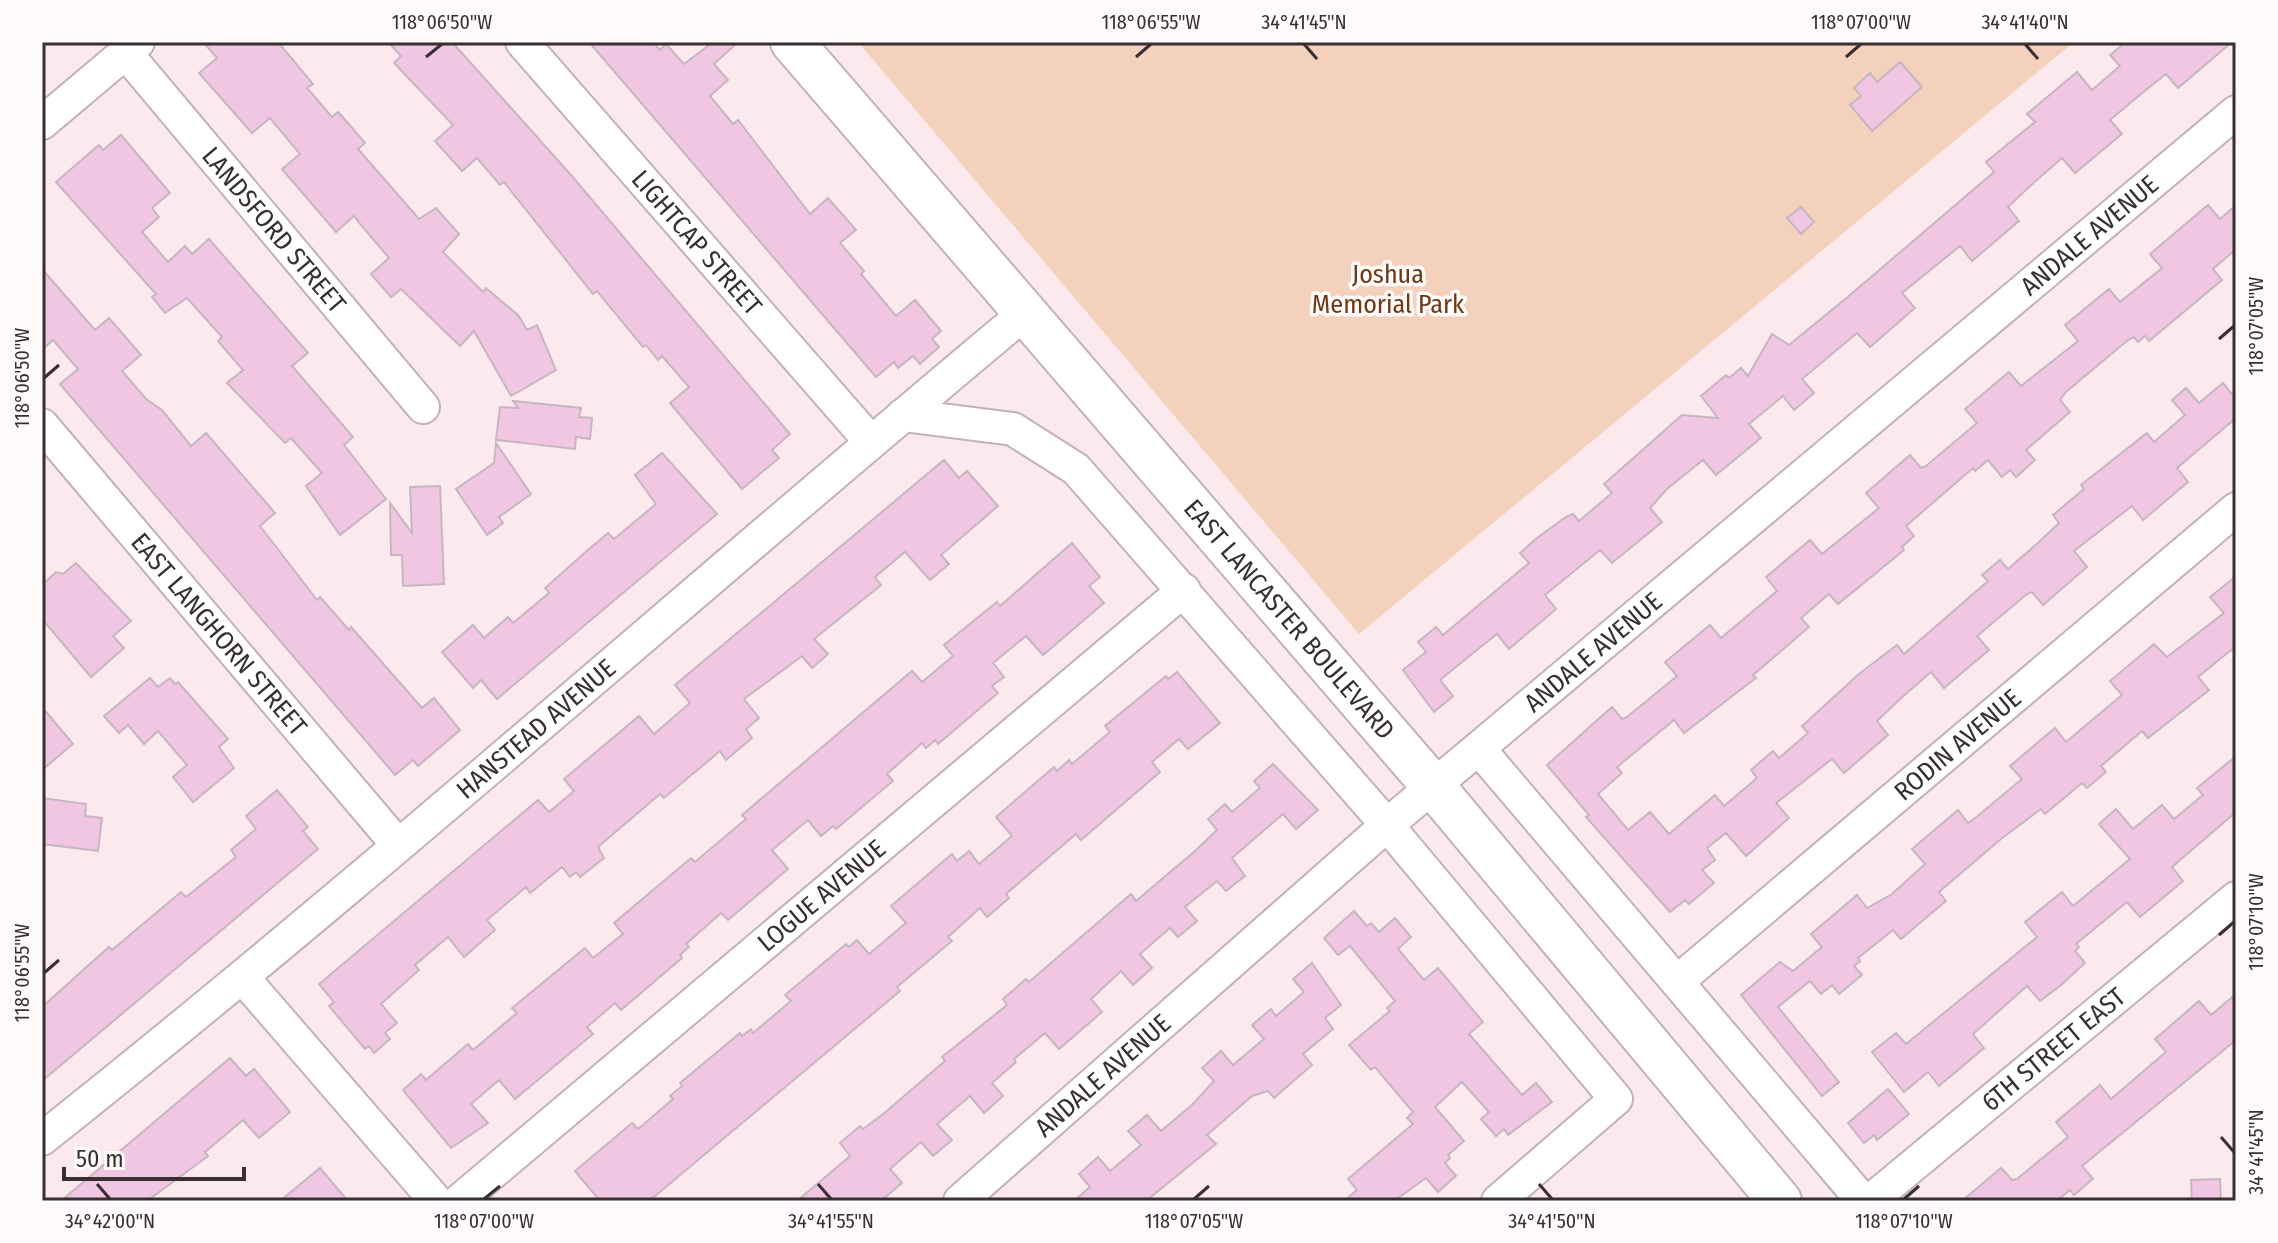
<svg xmlns="http://www.w3.org/2000/svg" width="2278" height="1243" font-family="'Fira Sans Condensed',sans-serif">
<rect width="100%" height="100%" fill="#fce9ed"/>
<!-- green -->
<polygon fill="#f4d1bc" points="858,42 2074,42 1359,634"/>
<!-- building -->
<g fill="#f1c6e3" stroke="#c5b6c0" stroke-width="2">
<polygon points="203,42 278,42 313,84 307,88 332,117 338,112 347,122 365,143 358,149 419,219 436,208 459,234 443,252 483,292 486,288 518,315 527,330 537,325 556,370 511,396 474,331 460,346 401,289 391,297 371,274 389,258 361,225 354,216 336,232 282,169 300,154 270,118 252,133 199,73 217,58"/>
<polygon points="388,42 452,42 571,175 790,434 772,450 779,458 742,489 670,403 689,387 662,356 658,360 646,345 643,347 597,291 593,294 504,182 500,185 477,158 462,171 435,141 453,125 394,63 401,56"/>
<polygon points="589,42 653,42 660,50 666,44 684,64 713,42 738,42 714,64 728,80 710,96 733,124 738,120 810,214 828,198 856,230 840,243 864,271 861,274 896,316 915,300 941,331 932,339 939,347 920,364 913,356 898,368 894,362 876,377"/>
<polygon points="2126,42 2232,42 2178,88 2166,74 2141,94 2110,120 2122,134 2075,173 2062,158 2030,186 2008,207 2019,221 1972,261 1960,246 1902,293 1915,308 1870,347 1857,333 1802,379 1814,393 1794,410 1783,396 1749,424 1761,438 1716,475 1703,460 1668,488 1650,508 1662,522 1612,563 1600,550 1562,581 1545,595 1556,609 1509,649 1497,634 1473,653 1440,680 1453,696 1434,712 1403,670 1426,652 1418,642 1436,627 1443,635 1529,563 1520,553 1537,538 1566,517 1573,514 1579,521 1612,493 1604,484 1682,415 1718,418 1701,396 1726,375 1729,378 1741,368 1748,376 1772,334 1789,345 1850,295 1994,172 1986,162 2035,122 2027,114 2077,72 2092,90 2120,66 2110,55"/>
<polygon points="1900,62 1922,87 1872,131 1850,105 1861,96 1854,88 1870,73 1877,82"/>
<polygon points="121,135 170,193 152,208 159,217 142,232 168,262 185,246 192,254 209,239 308,353 292,366 353,437 344,445 386,499 340,535 306,486 322,473 291,438 285,443 227,383 243,370 218,341 222,337 187,298 165,313 152,297 156,294 56,182 99,145 103,150"/>
<polygon points="2208,205 2220,219 2236,205 2236,249 2213,269 2222,280 2149,341 2145,336 2138,342 2134,337 2128,340 2066,392 2060,400 2070,412 2026,450 2035,460 2016,477 2010,470 2002,477 1988,460 1975,471 1973,468 1906,526 1914,536 1902,547 1904,550 1838,604 1829,594 1801,618 1809,627 1753,675 1756,678 1684,733 1674,720 1617,767 1622,773 1598,794 1628,830 1650,812 1669,834 1715,795 1724,806 1757,778 1751,770 1773,751 1779,758 1808,733 1802,726 1859,674 1897,645 1904,654 1988,581 1982,575 2000,560 2008,569 2039,542 2059,523 2053,515 2084,489 2081,485 2147,433 2154,442 2185,415 2172,400 2186,388 2199,403 2223,383 2236,399 2236,418 2177,468 2188,482 2143,520 2132,506 2074,551 2087,567 2043,605 2032,592 2027,594 1977,636 1989,650 1944,688 1931,672 1900,699 1877,721 1888,735 1844,773 1832,759 1776,803 1789,818 1746,856 1726,833 1707,848 1715,860 1702,870 1714,883 1689,904 1685,900 1670,912 1586,817 1589,815 1547,765 1612,707 1622,719 1627,717 1677,676 1665,662 1710,625 1721,638 1777,591 1766,577 1810,540 1822,554 1879,508 1866,493 1910,455 1921,468 1926,466 1977,423 1965,409 2009,372 2021,386 2078,341 2065,325 2109,289 2120,302 2162,268 2150,254"/>
<polygon points="1801,207 1814,222 1801,234 1787,218"/>
<polygon points="42,269 95,330 109,318 141,355 122,371 146,399 162,410 191,446 206,433 275,513 260,526 317,600 320,597 349,630 351,627 422,708 434,698 460,730 418,766 413,760 395,775 60,384 78,369 53,340 42,350"/>
<polygon points="513,401 581,408 579,417 592,418 590,439 576,437 575,449 496,440 500,407 518,408"/>
<polygon points="496,443 531,494 499,517 503,523 487,535 456,489 494,463"/>
<polygon points="662,453 717,514 497,699 481,680 473,688 442,652 473,625 484,638 508,617 513,623 549,593 545,588 589,549 608,533 614,539 656,504 635,475"/>
<polygon points="944,460 959,478 967,471 998,506 941,555 949,564 930,580 905,552 875,577 881,585 814,639 828,654 812,668 802,656 744,699 759,718 746,729 752,738 726,760 720,751 664,798 660,794 598,847 604,858 580,877 576,872 570,877 562,867 530,893 526,887 487,920 495,930 464,957 448,937 415,965 419,970 381,1004 397,1023 385,1033 390,1039 374,1053 369,1046 365,1049 329,1006 334,1002 319,984 538,800 549,812 574,791 564,779 639,716 654,734 690,703 675,685"/>
<polygon points="440,486 444,584 403,586 402,555 391,555 390,503 412,533 410,487"/>
<polygon points="1072,543 1100,577 1089,586 1104,603 1043,655 1026,636 993,663 1004,677 992,686 998,693 938,744 935,740 926,748 922,743 887,774 893,781 836,829 833,826 821,836 808,820 772,850 788,869 728,920 721,913 686,944 689,947 680,955 682,958 621,1010 615,1003 587,1027 593,1034 515,1099 499,1080 471,1104 488,1123 451,1148 403,1090 421,1074 426,1080 468,1044 473,1050 517,1013 512,1008 585,948 593,958 623,934 614,923 691,858 695,862 746,819 742,815 912,671 922,682 953,656 944,645 997,602 1000,606"/>
<polygon points="76,563 131,621 113,636 124,648 91,677 42,619 42,585 56,572 63,574"/>
<polygon points="2236,576 2236,646 2198,677 2209,690 2148,738 2142,731 2101,766 2106,772 2087,788 2082,783 2045,814 2041,809 2001,839 1939,892 1946,901 1928,916 1901,939 1893,930 1858,958 1860,961 1854,966 1862,975 1839,994 1832,985 1821,994 1810,981 1778,1007 1839,1082 1822,1096 1741,995 1780,962 1793,971 1822,947 1811,934 1857,895 1867,908 1892,894 1925,864 1912,849 1958,810 1968,823 1974,819 2022,779 2010,766 2055,728 2066,742 2122,695 2110,681 2154,644 2167,657 2224,613 2210,597"/>
<polygon points="1177,672 1220,723 1188,749 1179,739 1152,762 1160,772 1081,840 1076,834 1006,894 1009,898 987,917 980,908 948,937 952,941 897,987 900,991 649,1201 600,1201 575,1171 632,1123 638,1129 673,1099 670,1096 682,1086 680,1083 740,1033 742,1036 751,1029 753,1033 791,1001 785,995 846,944 849,947 857,940 869,954 906,923 891,906 952,854 957,861 969,851 979,864 1012,836 996,817 1054,767 1057,771 1069,760 1072,764 1110,732 1105,726 1166,676 1168,679"/>
<polygon points="150,678 158,687 170,678 175,684 178,682 228,739 219,747 234,768 193,802 173,777 187,765 158,731 144,744 128,725 119,733 104,716"/>
<polygon points="42,707 73,744 42,770"/>
<polygon points="2236,756 2236,812 2172,867 2183,881 2140,917 2127,902 2076,944 2079,947 2075,951 2085,963 2060,986 2040,1001 2027,986 1973,1034 1984,1048 1939,1086 1928,1072 1904,1092 1872,1052 1896,1033 1906,1044 2037,937 2025,922 2062,892 2073,906 2130,859 2099,824 2116,809 2133,829 2162,805 2174,819 2203,795 2197,788"/>
<polygon points="1273,764 1318,810 1296,829 1283,814 1232,858 1245,876 1226,891 1217,881 1185,907 1197,921 1178,937 1170,928 1140,954 1152,968 1133,985 1121,971 1091,999 1102,1012 1059,1049 1045,1033 1014,1059 1016,1062 992,1083 1003,1096 984,1113 970,1096 937,1124 952,1140 933,1156 921,1142 890,1169 902,1183 881,1201 797,1201 850,1156 840,1143 860,1126 863,1129 882,1115 945,1061 942,1057 1007,1005 1003,999 1026,979 1029,982 1131,894 1136,901 1195,851 1217,830 1208,819 1225,804 1232,812 1260,788 1254,781"/>
<polygon points="277,790 308,827 303,831 318,849 42,1081 42,1007 109,947 112,950 181,892 186,897 236,857 231,850 256,829 246,816"/>
<polygon points="42,798 86,804 85,816 102,818 98,851 42,844"/>
<polygon points="1354,911 1367,926 1371,923 1379,932 1395,918 1411,937 1398,949 1424,980 1438,968 1483,1022 1469,1034 1522,1095 1536,1083 1552,1102 1508,1135 1504,1129 1496,1136 1481,1119 1489,1112 1462,1082 1435,1107 1464,1141 1448,1155 1450,1158 1445,1163 1456,1176 1438,1192 1426,1178 1394,1201 1344,1201 1357,1190 1348,1179 1413,1124 1407,1118 1413,1112 1375,1067 1371,1070 1349,1045 1390,1011 1387,1008 1395,1001 1350,946 1338,955 1324,938"/>
<polygon points="1312,963 1341,1005 1325,1018 1333,1029 1303,1054 1312,1065 1274,1098 1268,1091 1252,1096 1207,1135 1216,1144 1146,1201 1074,1201 1090,1187 1079,1174 1098,1157 1110,1171 1141,1145 1128,1131 1147,1115 1161,1131 1192,1105 1214,1081 1202,1068 1221,1051 1233,1065 1264,1039 1252,1025 1271,1009 1276,1016 1304,992 1293,979"/>
<polygon points="2236,994 2236,1040 2082,1166 2093,1179 2074,1195 2070,1190 2057,1201 1962,1201 2001,1168 2012,1180 2017,1179 2068,1137 2056,1122 2100,1085 2111,1099 2166,1052 2155,1039 2199,1001 2211,1015"/>
<polygon points="230,1058 246,1076 254,1069 290,1112 259,1138 243,1120 205,1152 208,1156 147,1201 61,1201"/>
<polygon points="1888,1089 1909,1114 1877,1140 1874,1135 1864,1143 1848,1123"/>
<polygon points="320,1168 348,1201 280,1201"/>
<polygon points="2220,1179 2221,1201 2192,1201 2191,1180"/>
</g>
<g fill="none" stroke-linecap="round" stroke-linejoin="round">
<defs>
<g id="minor">
<path id="s1" d="M522 42 871 442"/>
<path id="s2" d="M125 52 423 407"/>
<polyline points="42,123 138,42"/>
<polyline points="903,415 1013,429 1076,469 1387,825 1616,1099 1498,1201"/>
<path id="s3" d="M42 425 397 844"/>
<polyline points="1479,749 1863,1201"/>
<polyline points="244,979 436,1201"/>
<path id="s4" d="M1678 981 2236 509"/>
<path id="s5" d="M42 1139C377 873 696 587 1025 313"/>
<path id="s6" d="M459 1201 1184 590"/>
<path id="s7" d="M960 1201 1387 825 2236 112"/>
<path id="s8" d="M1870 1201 2236 898"/>
</g>
<g id="major">
<path id="s9" d="M792 42 1433 786 1780 1201"/>
</g>
</defs>
<!-- minor casing -->
<use href="#minor" stroke="#c3b1b5" stroke-width="36"/>
<!-- major casing -->
<use href="#major" stroke="#c3b1b5" stroke-width="46"/>
<!-- minor -->
<use href="#minor" stroke="#fff" stroke-width="32"/>
<!-- major -->
<use href="#major" stroke="#fff" stroke-width="42"/>
</g>
<!-- ticks -->
<path fill="none" stroke="#372f31" stroke-width="3" d="M1304 44 1317 59M2025 44 2038 59M426 57 442 44M1136 57 1151 44M1846 57 1861 44M2219 339 2234 326M44 378 59 365M2219 935 2234 922M44 973 59 960M2221 1137 2234 1152M97 1184 110 1199M818 1184 831 1199M1539 1184 1552 1199M484 1199 500 1186M1194 1199 1209 1186M1904 1199 1919 1186"/>
<g text-anchor="middle" stroke-width="7" stroke-linejoin="round" paint-order="stroke">
<!-- street labels -->
<g font-size="26" fill="#372f31" stroke="#fffbfb">
<text dy="9" stroke="none"><textPath href="#s2" startOffset="232">LANDSFORD STREET</textPath></text>
<text dy="9" stroke="none"><textPath href="#s7" startOffset="1486">ANDALE AVENUE</textPath></text>
<text dy="9" stroke="none"><textPath href="#s1" startOffset="266">LIGHTCAP STREET</textPath></text>
<text dy="9" stroke="none"><textPath href="#s9" startOffset="762">EAST LANCASTER BOULEVARD</textPath></text>
<text dy="9" stroke="none"><textPath href="#s3" startOffset="274">EAST LANGHORN STREET</textPath></text>
<text dy="9" stroke="none"><textPath href="#s7" startOffset="838">ANDALE AVENUE</textPath></text>
<text dy="9" stroke="none"><textPath href="#s5" startOffset="642">HANSTEAD AVENUE</textPath></text>
<text dy="9" stroke="none"><textPath href="#s4" startOffset="366">RODIN AVENUE</textPath></text>
<text dy="9" stroke="none"><textPath href="#s6" startOffset="474">LOGUE AVENUE</textPath></text>
<text dy="9" stroke="none"><textPath href="#s8" startOffset="238">6TH STREET EAST</textPath></text>
<text dy="9" stroke="none"><textPath href="#s7" startOffset="190">ANDALE AVENUE</textPath></text>
</g>
<!-- park labels -->
<g font-size="26" fill="#6e3813" stroke="#fffbfb">
<text x="1388" y="283">Joshua<tspan x="1388" dy="30">Memorial Park</tspan></text>
</g>
</g>
<!-- border -->
<rect width="2278" height="1243" fill="none" stroke="#fffbfb" stroke-width="88"/>
<!-- scale -->
<path d="M64 1167v12h180v-12" fill="none" stroke="#372f31" stroke-width="4"/>
<text x="76" y="1167" font-size="24" fill="#372f31" stroke="#fffbfb" stroke-width="6" paint-order="stroke">50 m</text>
<rect x="44" y="44" width="2190" height="1155" fill="none" stroke="#372f31" stroke-width="3"/>
<g font-size="20" text-anchor="middle" fill="#372f31">
<text x="442" y="29">118°06'50"W</text>
<text x="1151" y="29">118°06'55"W</text>
<text x="1304" y="29">34°41'45"N</text>
<text x="1861" y="29">118°07'00"W</text>
<text x="2025" y="29">34°41'40"N</text>
<text transform="translate(2256 326) rotate(-90)" y="7">118°07'05"W</text>
<text transform="translate(22 378) rotate(-90)" y="7">118°06'50"W</text>
<text transform="translate(2256 922) rotate(-90)" y="7">118°07'10"W</text>
<text transform="translate(22 973) rotate(-90)" y="7">118°06'55"W</text>
<text transform="translate(2256 1152) rotate(-90)" y="7">34°41'45"N</text>
<text x="110" y="1228">34°42'00"N</text>
<text x="484" y="1228">118°07'00"W</text>
<text x="831" y="1228">34°41'55"N</text>
<text x="1194" y="1228">118°07'05"W</text>
<text x="1552" y="1228">34°41'50"N</text>
<text x="1904" y="1228">118°07'10"W</text>
</g>
</svg>
